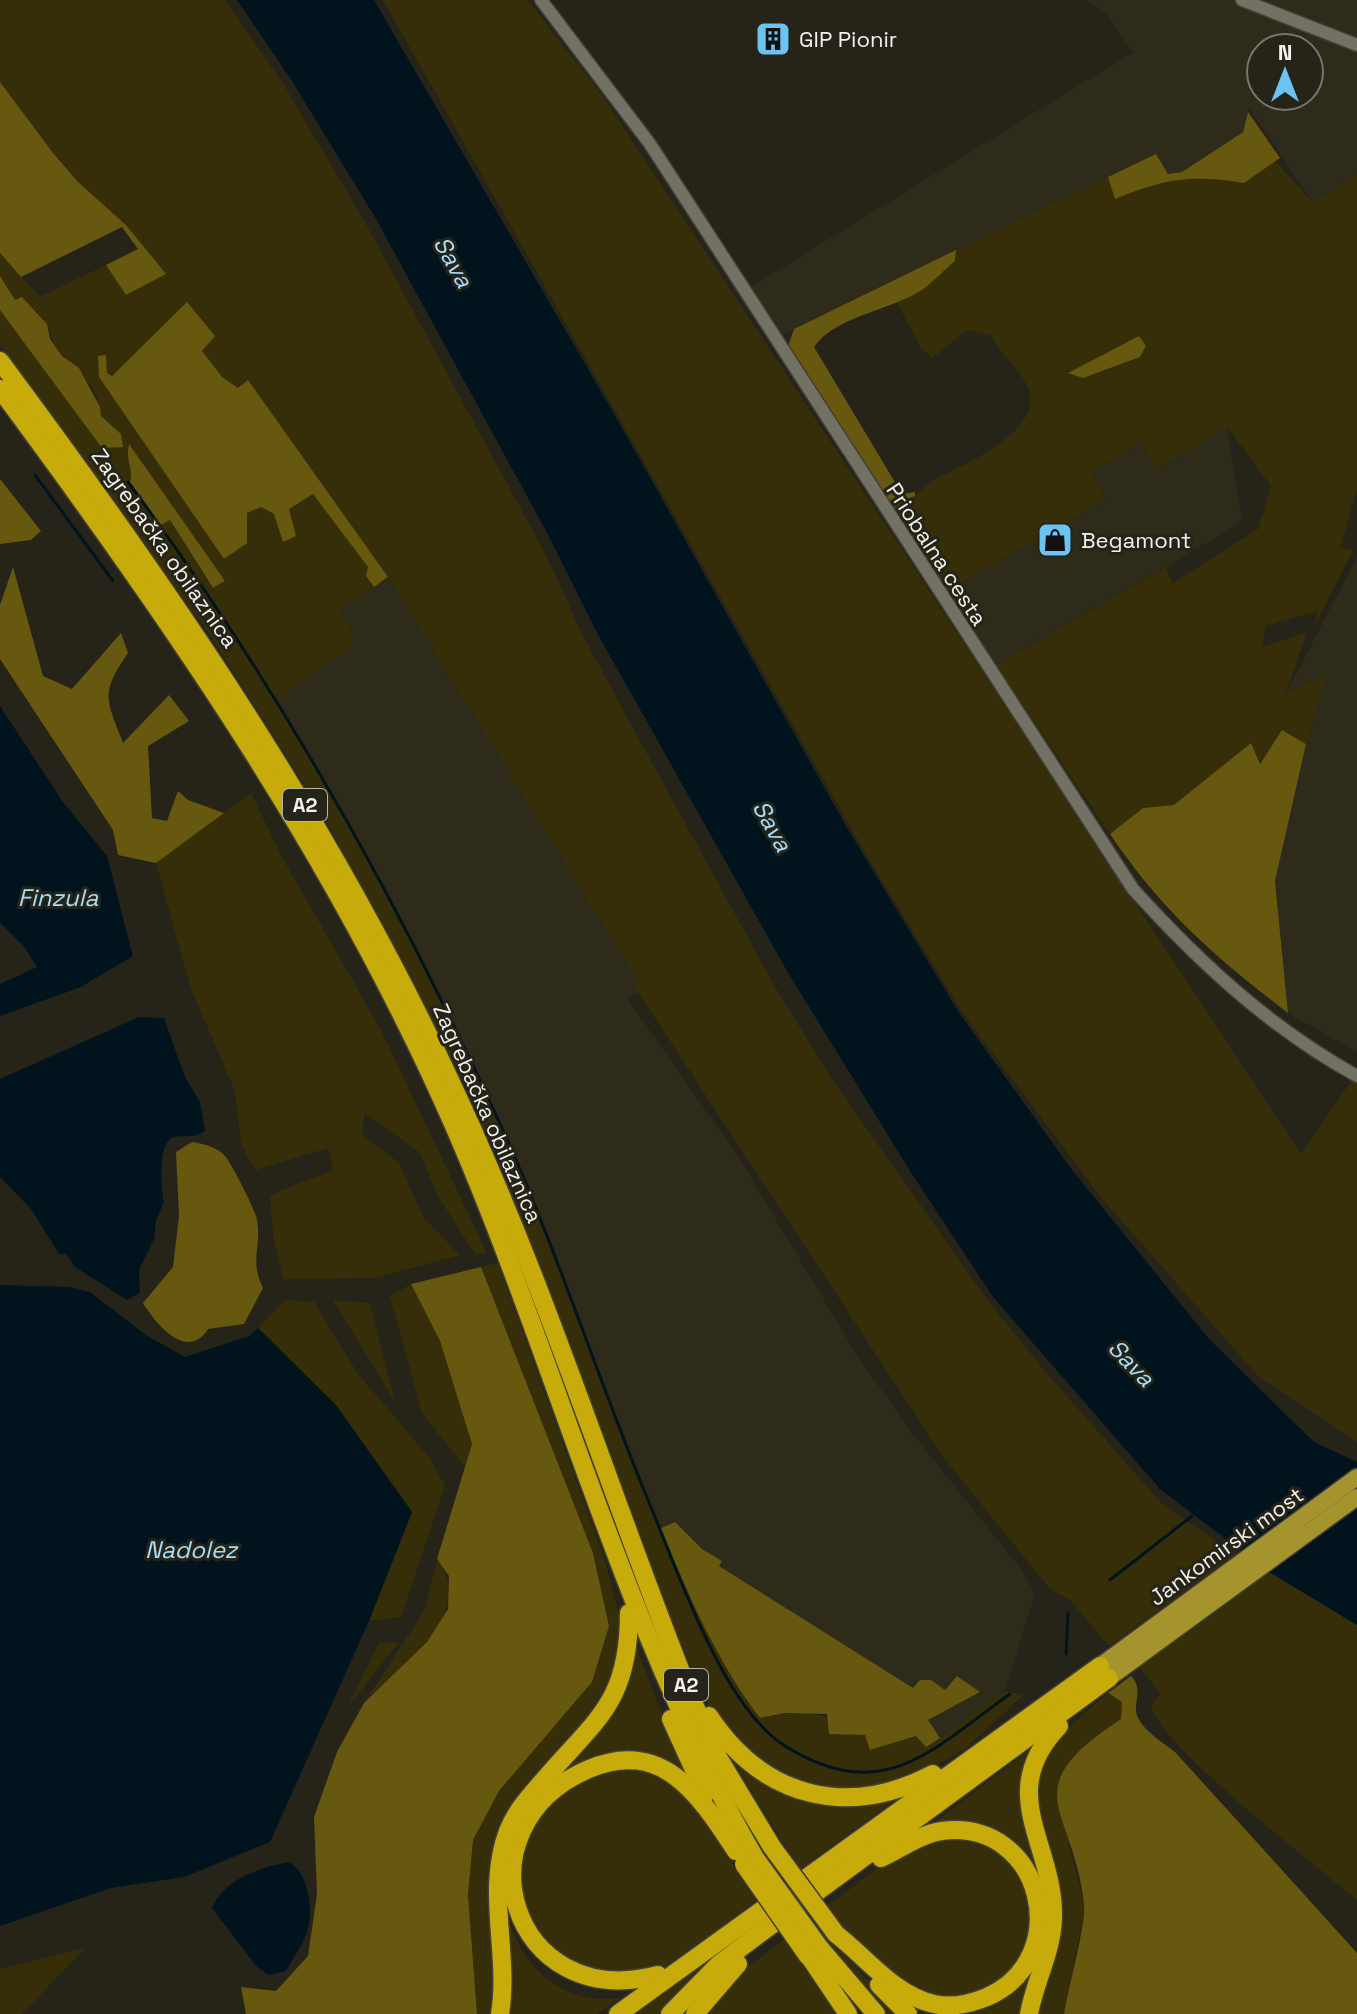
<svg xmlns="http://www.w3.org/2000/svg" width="1357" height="2014" font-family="'Space Grotesk',sans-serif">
<rect width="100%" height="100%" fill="#262419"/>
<!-- built -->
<g fill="#2f2b1a" fill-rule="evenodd">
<path d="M1086 0H1357V175L1313 202 1249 108 1243 131 1182 172 1168 174 1156 154 783 334 751 287 1133 52 1106 13ZM1261 48H1309V96H1261Z"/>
<polygon points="1227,426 1242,522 996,665 947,591 1106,499 1091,472 1142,441 1158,469"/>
<polygon points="1357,557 1357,1052 1288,1013 1275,881 1293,793 1325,676 1286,694"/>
<polygon points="388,577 640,982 634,986 638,992 627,998 739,1158 857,1355 911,1432 1017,1564 1035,1593 1005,1691 940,1738 928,1720 979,1693 913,1688 718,1565 722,1561 702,1549 675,1522 661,1528 515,1159 396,909 276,699 357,641 339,610"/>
</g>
<!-- green -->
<g fill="#362e08" fill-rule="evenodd">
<path d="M0 0H225L284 85 367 226 548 559 582 634 640 741 774 985 829 1075 988 1301 1049 1376 1163 1505 1236 1554 1109 1646 1071 1601 1050 1589 944 1458 634 986 639 982 388 577 248 381 238 388 222 377 202 351 99 377 247 513 261 507 274 514 314 494 368 567 366 576 374 587 339 610 357 641 277 700 396 909 515 1159 679 1574 718 1655 760 1718C807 1709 823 1712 865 1735L870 1750 916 1736 926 1747 1005 1691 1024 1695 965 1749 912 1779 837 1793 766 1770 713 1715 671 1622 616 1468 499 1165 400 956 319 808 211 636 0 345V310L102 447 121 434 101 416C100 385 77 373 61 354 53 345 52 336 47 326 43 316 30 306 22 297L15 300 0 276V253L40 297 106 265 126 295 165 274 126 225 78 182 37 134 0 82ZM132 474 225 581 212 588 170 520 161 524 131 482Z"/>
<polygon points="383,0 528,0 604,98 1301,1154 1354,1077 1357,1079 1357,1442 1259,1377 1099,1195 962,1012 867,856"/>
<path d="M1149 157 1166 181 1254 176 1275 161 1313 202 1357 175V490L1340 548 1354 549 1314 627 1317 611 1266 626 1262 647 1307 632 1286 693 1326 675 1306 744 1282 730 1259 764 1250 744 1174 806 1143 808 1110 834 996 665 1188 554 1166 569 1173 583 1258 529 1271 486 1227 427 1157 469 1142 441 1091 472 1106 499 947 591 892 508C899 503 909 501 914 496 921 491 928 483 938 478 965 464 1042 431 1029 391 1021 367 1001 357 991 335L967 330 932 358 921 348 896 301 921 290 955 261 956 250Z"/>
<polygon points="251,793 283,859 380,1028 487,1253 476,1255 439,1198 419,1152 365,1113 362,1134 399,1163 423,1217 460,1255 375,1278 283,1279 273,1234 270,1195 333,1170 328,1148 255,1170 241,1144 235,1091 191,989 156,863"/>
<polygon points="498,1263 606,1564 619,1616 620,1641 608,1691 592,1717 517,1801 493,2014 477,2014 468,1895 473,1840 499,1791 592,1682 609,1626 593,1553 481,1267"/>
<polygon points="411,1284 440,1341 472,1444 465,1467 422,1413 390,1296"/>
<polygon points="285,1300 314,1302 358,1374 428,1456 445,1485 401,1617 369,1621 412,1512 336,1405 258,1328"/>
<polygon points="333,1300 370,1303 395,1402"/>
<path d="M437 1559C478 1616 401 1665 364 1703L425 1610Z"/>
<path d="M1269 1572 1357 1625V1900C1317 1866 1162 1748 1151 1706L1160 1693 1139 1667Z"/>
<polygon points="633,1638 668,1730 695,1787 677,1771 580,1766 528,1809 597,1734"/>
<polygon points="379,1643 398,1643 347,1708"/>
<polygon points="1108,1693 1122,1702 1121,1719 1094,1737 1059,1807 1085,1906 1064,2014 1037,2014 1048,1977 1036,1778 1056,1739"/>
<path d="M1028 1751C1006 1817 1046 1852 1047 1913 1048 1948 1028 1980 1023 2014H925L914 2004C1061 2014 1092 1827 957 1824 945 1824 932 1829 922 1832Z"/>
<path d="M728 1754C789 1812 825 1809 903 1794L800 1869Z"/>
<path d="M629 1769C695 1778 723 1851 756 1901 722 1925 685 1960 646 1975 490 2014 472 1777 629 1769Z"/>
<polygon points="932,1838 981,1839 1018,1866 1034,1921 1022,1961 989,1992 948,1999 909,1989 862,1948 827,1906 894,1856"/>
<path d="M507 1910C518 1966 562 2006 621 1998L597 2014H506Z"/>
<polygon points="767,1917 700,1972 659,2014 631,2014"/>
<polygon points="810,1918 899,2014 883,2014 807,1920"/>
<polygon points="785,1939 840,2014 701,2014 737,1975"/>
<polygon points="86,1947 22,2014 0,2014 0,1969"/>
</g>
<!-- forest -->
<g fill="#66580f">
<polygon points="0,82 53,153 78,182 126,225 166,274 126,295 106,265 138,249 122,227 21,277 0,253"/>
<path d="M1248 112 1280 158 1244 183C1193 174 1162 179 1115 199L1108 177 1156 154 1168 174 1182 172 1243 132Z"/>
<path d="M956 250 955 261C944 270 933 282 922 290 891 310 834 317 814 347L902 494 915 492V496L900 502 904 508 900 512 892 508 788 346 794 329Z"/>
<polygon points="0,276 15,300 22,297 47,324 50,339 62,356 79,368 100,407 101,416 121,434 123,447 102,448 0,310"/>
<polygon points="187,302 215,336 202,351 222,377 238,388 248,380 388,577 374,587 366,576 368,567 313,494 289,509 296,536 283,542 274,514 261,507 247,513 247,543 224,559 99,377 98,356 106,355 107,373 112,376"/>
<polygon points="1139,336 1146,346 1140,357 1083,378 1068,373"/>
<path d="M129 444 225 581 213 588 170 520 161 525 130 482C134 471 125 460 129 444Z"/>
<polygon points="0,479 41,531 31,540 0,544"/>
<path d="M13 567 43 676 72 689 121 633 128 653C100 693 106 699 123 743L169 695 189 721 148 746 152 818 167 821 178 791 188 800 224 813 156 863 118 855 113 830 0 659V605Z"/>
<path d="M1282 730 1306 744 1275 881 1288 1013C1216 958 1161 910 1110 834L1143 808 1174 805 1251 743 1260 764Z"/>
<path d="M192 1142C204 1144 218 1147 226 1157 232 1165 256 1211 257 1220 262 1248 249 1259 263 1288L244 1324 208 1329C187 1362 156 1324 143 1303L173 1267 179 1216 176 1152Z"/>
<polygon points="481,1267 593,1553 609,1626 592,1682 499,1791 473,1840 468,1895 477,2014 246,2014 241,1987 276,1991 308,1956 317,1894 314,1817 337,1752 364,1703 427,1642 448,1609 449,1576 437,1559 472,1444 440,1341 411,1284"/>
<path d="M675 1522 702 1549 722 1561 719 1566 913 1688 920 1680H931L945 1690 957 1676 980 1692 928 1720 940 1738 926 1747 916 1736 870 1750 865 1735 829 1734 827 1714 785 1713 760 1718C716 1660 688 1595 661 1528Z"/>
<path d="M1131 1676C1145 1690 1131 1703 1138 1718 1146 1733 1164 1743 1176 1753L1357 1953V2014H1064C1068 1988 1086 1925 1084 1904 1073 1805 1012 1791 1121 1719L1122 1702 1108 1693Z"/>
</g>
<!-- water -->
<g fill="#01141e">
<polygon points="237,0 374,0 621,426 846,826 958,1011 1069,1166 1209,1339 1314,1442 1357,1462 1357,1625 1269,1572 1160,1489 993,1297 910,1171 787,971 596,631 546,531 376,219 292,81"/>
<polygon points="0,706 63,802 107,856 133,956 81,987 0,1016 0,984 37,967 23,945 0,923"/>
<path d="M139 1017 164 1018 185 1077 200 1102 205 1131C192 1139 188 1135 175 1137 157 1139 161 1190 164 1202L156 1221 154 1239 139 1270 140 1293 127 1300 75 1267 66 1254H59L31 1209 0 1177V1079Z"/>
<polygon points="0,1285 69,1287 90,1292 146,1335 185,1357 249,1336 258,1328 336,1405 412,1512 369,1621 270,1842 184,1877 111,1888 0,1926"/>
<path d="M289 1862C310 1873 315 1916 305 1937 300 1949 292 1960 286 1971L269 1975 257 1967 212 1908C223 1880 260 1867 289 1862Z"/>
</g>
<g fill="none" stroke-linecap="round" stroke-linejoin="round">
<!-- stream -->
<g stroke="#01141e" stroke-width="3">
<polyline points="35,475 113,581"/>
<path d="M128 482C277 683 398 899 501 1126 557 1249 598 1380 650 1505 678 1572 723 1707 785 1746 884 1807 931 1750 1010 1694"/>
<polyline points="1110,1580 1192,1516"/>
<polyline points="1066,1654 1068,1613"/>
</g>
<defs>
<g id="minor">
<path d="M541 0 650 144 1133 889C1199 962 1270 1028 1357 1076"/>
<polyline points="1242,0 1357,45"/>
</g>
<g id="major">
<polyline points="1100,1666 1357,1477"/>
<polyline points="1109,1678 1357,1497"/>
</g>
<g id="highway">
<path d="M0 361C169 588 328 819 448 1076 544 1278 609 1492 692 1700L719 1759 772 1847"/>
<path d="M0 389C173 622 337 859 454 1126 559 1367 623 1629 755 1858"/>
<path d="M709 1716C763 1798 847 1819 933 1774"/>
<polyline points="671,1719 705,1794"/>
<path d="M836 1934C867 1958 894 1995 934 2004 952 2008 970 2004 987 1997 1076 1958 1043 1818 942 1831 920 1834 901 1849 881 1858"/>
<polyline points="819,1947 876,2014"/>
<polyline points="811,1959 848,2014"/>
<path d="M658 1975C510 2014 454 1826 589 1769 664 1737 701 1798 736 1851"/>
<polyline points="879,1985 908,2014"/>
<path d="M500 2014C510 1953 485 1892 508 1831 516 1811 529 1797 543 1781 596 1719 629 1703 629 1613"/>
<polyline points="618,2014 1100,1666"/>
<polyline points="670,2014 718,1965 751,1940 1109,1678"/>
<polyline points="695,2014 738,1964"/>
<path d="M1029 2014C1035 1981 1052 1952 1053 1918 1055 1844 994 1794 1059 1726"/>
</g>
</defs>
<!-- minor casing -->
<use href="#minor" stroke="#413f37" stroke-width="15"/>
<!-- major casing -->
<use href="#major" stroke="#413f37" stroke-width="19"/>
<!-- highway casing -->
<use href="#highway" stroke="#413f37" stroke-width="21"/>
<!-- minor -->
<use href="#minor" stroke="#737164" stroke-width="12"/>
<!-- major -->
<use href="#major" stroke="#a5942e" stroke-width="16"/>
<!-- highway -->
<use href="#highway" stroke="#c6ab0a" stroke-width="18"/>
<defs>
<g id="highway-bridge">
<polyline points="772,1847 836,1934"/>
<polyline points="755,1858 819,1947"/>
<polyline points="744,1864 808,1956"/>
</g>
</defs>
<!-- highway-bridge casing -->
<use href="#highway-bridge" stroke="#413f37" stroke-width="21" stroke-linecap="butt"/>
<!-- highway-bridge -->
<use href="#highway-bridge" stroke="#c6ab0a" stroke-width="18"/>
</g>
<!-- icons -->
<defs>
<symbol id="building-square" viewBox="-11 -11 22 22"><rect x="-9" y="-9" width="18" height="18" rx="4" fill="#6ac3f1" stroke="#262419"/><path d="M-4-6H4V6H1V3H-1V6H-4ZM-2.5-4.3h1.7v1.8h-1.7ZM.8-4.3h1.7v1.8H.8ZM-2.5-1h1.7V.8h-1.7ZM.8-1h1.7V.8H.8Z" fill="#111"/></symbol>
<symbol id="shop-square" viewBox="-11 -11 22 22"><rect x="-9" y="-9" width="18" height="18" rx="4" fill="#6ac3f1" stroke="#262419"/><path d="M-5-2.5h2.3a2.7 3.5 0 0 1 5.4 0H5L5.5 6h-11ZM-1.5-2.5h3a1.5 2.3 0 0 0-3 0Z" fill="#111"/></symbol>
</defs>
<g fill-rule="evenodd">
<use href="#building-square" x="753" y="19" width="40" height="40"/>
<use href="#shop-square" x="1035" y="520" width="40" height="40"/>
</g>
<g text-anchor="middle" stroke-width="6" stroke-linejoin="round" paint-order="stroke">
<!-- shield labels -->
<g fill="#262419" stroke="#b5b4ab" stroke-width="2">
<rect x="283" y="789" width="44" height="32" rx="6"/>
<rect x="664" y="1669" width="44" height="32" rx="6"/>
</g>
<g font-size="20" font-weight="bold" fill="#f2f1ea">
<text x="305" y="812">A2</text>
<text x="686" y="1692">A2</text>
</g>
<!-- poi labels -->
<g font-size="22" fill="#f2f1ea" stroke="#262419" text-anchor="start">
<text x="799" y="47">GIP Pionir</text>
<text x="1081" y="548">Begamont</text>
</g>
<!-- street labels -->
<g font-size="22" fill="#f2f1ea" stroke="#262419">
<text transform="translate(165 548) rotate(55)" y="8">Zagrebačka obilaznica</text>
<text transform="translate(937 554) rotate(57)" y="8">Priobalna cesta</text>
<text transform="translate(488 1113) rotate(66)" y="8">Zagrebačka obilaznica</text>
<text transform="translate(1226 1546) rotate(-36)" y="8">Jankomirski most</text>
</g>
<!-- water labels -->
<g font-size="24" font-style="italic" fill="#a5ddfb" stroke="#262419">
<text transform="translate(453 262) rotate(61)" y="8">Sava</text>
<text transform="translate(772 826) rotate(61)" y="8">Sava</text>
<text x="58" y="906">Finzula</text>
<text transform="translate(1131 1363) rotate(46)" y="8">Sava</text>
<text x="191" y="1558">Nadolez</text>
</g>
</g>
<!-- north arrow -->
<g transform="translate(1285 72)"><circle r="38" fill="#262419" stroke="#78766d" stroke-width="2"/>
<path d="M0-6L14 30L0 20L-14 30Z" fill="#6ac3f1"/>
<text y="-12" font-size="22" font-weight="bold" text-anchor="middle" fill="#f2f1ea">N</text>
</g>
</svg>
